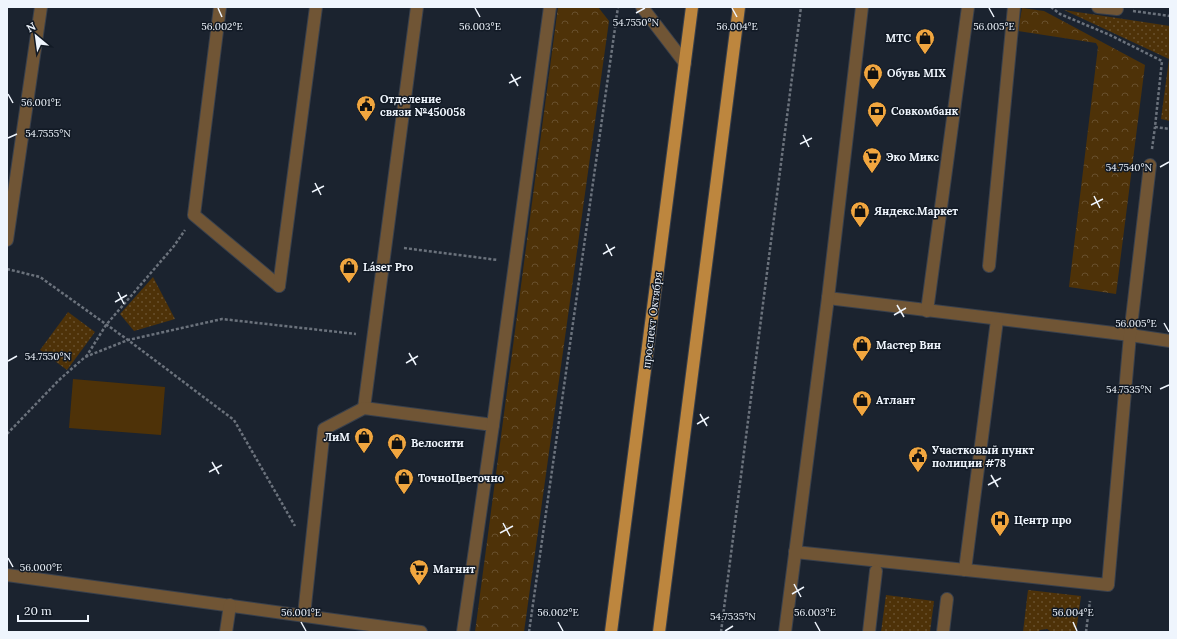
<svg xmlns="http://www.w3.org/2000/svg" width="1177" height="639" font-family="Lora,serif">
<defs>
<pattern id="green-dots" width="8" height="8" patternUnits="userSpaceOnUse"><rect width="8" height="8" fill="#4e3208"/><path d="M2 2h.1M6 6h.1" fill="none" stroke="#68502d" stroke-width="1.8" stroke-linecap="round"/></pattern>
<pattern id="forest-crowns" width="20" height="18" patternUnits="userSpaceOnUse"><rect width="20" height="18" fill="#4e3208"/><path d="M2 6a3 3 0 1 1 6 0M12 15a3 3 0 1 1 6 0" fill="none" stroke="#68502d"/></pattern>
</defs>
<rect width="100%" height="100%" fill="#1b232f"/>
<!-- green -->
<g fill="url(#green-dots)">
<polygon points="1064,10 1170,26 1170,121 1161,119 1169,59"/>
<polygon points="153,277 175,319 134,331 120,314"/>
<polygon points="68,312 95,332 67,370 40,350"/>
<polygon points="1028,590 1081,596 1076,632 1052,632 1047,629 1040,630 1038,632 1023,632"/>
<polygon points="886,595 934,601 930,632 881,632"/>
</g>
<!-- forest -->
<g fill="url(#forest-crowns)">
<polygon points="558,7 598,7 609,21 524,632 475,632"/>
<polygon points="1022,8 1044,11 1145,65 1116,294 1069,287 1098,47 1096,43 1018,31"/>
</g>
<!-- pitch -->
<polygon fill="#4e3208" points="73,379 165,387 161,435 69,428"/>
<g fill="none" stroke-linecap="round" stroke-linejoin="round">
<defs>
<g id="minor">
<polyline points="220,7 194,215 279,286"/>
<polyline points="642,7 685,63"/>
<polyline points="1098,7 1117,9"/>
<polyline points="7,240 41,7"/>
<polyline points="989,266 1014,7"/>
<polyline points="279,286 316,7"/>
<polyline points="828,298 1130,335 1170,341"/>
<polyline points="927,311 968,7"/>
<polyline points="364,408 417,7"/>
<polyline points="795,552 1108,585 1130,335 1150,165"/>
<polyline points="965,570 997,320"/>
<polyline points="7,575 421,632"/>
<polyline points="304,615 324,429 364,408 493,425"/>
<polyline points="226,632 230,605"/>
<polyline points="463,632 493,425 550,7"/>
<polyline points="785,632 828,298 862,7"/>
<polyline points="869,632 876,571"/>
<polyline points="943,632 947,599"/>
</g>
<g id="major">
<polyline points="611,632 692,7"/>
<polyline points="659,632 739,7"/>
</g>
</defs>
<!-- minor casing -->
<use href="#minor" stroke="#39404c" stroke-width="14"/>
<!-- major casing -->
<use href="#major" stroke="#39404c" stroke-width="14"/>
<!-- path -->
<g stroke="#6b727c" stroke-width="2.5" stroke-dasharray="3 2" stroke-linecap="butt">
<polyline points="1051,7 1060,14 1110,35 1162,61 1155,127 1170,129"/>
<polyline points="1133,11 1170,16"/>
<polyline points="1152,149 1155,127"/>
<polyline points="404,248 498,260"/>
<polyline points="7,269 40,277 128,340 234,420 295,526"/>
<polyline points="86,357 106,325 174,246 185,230"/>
<polyline points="7,434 59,380 85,357 128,340 222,319 356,334"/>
<polyline points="529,632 618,7"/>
<polyline points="721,632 801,7"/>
<polyline points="1086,632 1090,601"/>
</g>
<!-- minor -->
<use href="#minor" stroke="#705535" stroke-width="12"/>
<!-- major -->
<use href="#major" stroke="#bd863e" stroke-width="12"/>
</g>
<!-- ticks -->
<path fill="none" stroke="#eff5fd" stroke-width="1.5" d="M218 8 222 17M475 8 480 17M732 8 737 17M989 8 994 17M636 13 645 8M511 74 518 86M509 83 521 77M8 94 13 103M803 135 809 147M8 138 17 134M800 144 812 138M1160 167 1169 162M315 183 321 195M312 192 324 186M1094 196 1100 208M1091 205 1103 199M606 244 612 256M603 254 615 247M118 292 124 304M115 302 127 295M897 305 904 317M894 315 906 308M1164 323 1169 332M409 353 416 365M8 361 17 356M406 363 418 356M1160 389 1169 385M700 414 707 426M697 424 709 417M212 462 219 474M209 472 222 465M991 475 998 487M988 485 1001 478M503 523 510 536M500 533 513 526M8 558 13 567M794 584 801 597M792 594 804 587M301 622 306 631M558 622 563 631M815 622 820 631M1073 622 1077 631M725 631 733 626"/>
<!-- icons -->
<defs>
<symbol id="shop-pin" viewBox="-11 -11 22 30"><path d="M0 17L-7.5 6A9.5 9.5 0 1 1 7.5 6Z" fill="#f1a63f" stroke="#121a25"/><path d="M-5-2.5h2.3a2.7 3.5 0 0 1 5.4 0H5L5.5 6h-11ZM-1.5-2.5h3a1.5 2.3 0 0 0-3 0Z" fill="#111"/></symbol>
<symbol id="civic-pin" viewBox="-11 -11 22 30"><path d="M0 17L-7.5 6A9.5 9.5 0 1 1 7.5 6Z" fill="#f1a63f" stroke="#121a25"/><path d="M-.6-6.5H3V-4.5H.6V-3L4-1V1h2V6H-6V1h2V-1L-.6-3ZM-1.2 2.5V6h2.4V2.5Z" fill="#111"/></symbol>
<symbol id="bank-pin" viewBox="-11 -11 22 30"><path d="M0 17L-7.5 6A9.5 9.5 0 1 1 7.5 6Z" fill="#f1a63f" stroke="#121a25"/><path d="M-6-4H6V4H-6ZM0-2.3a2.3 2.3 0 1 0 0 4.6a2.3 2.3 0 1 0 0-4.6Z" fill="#111"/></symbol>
<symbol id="supermarket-pin" viewBox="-11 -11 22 30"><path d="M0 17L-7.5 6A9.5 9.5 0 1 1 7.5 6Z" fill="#f1a63f" stroke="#121a25"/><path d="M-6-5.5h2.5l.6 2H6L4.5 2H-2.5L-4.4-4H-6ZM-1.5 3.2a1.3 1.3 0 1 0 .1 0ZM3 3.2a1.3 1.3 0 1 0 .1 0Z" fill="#111"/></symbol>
<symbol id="hospital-pin" viewBox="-11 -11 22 30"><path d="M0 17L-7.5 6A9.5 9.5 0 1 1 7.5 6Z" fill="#f1a63f" stroke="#121a25"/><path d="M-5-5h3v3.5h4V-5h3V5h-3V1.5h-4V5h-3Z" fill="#111"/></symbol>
</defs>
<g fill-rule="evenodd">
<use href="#shop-pin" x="914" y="27" width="22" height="30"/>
<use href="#shop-pin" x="862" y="62" width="22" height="30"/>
<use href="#civic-pin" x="355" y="94" width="22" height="30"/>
<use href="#bank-pin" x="866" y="100" width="22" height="30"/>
<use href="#supermarket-pin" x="861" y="146" width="22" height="30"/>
<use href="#shop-pin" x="849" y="200" width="22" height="30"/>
<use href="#shop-pin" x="338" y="256" width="22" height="30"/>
<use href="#shop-pin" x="851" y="334" width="22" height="30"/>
<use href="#shop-pin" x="851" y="389" width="22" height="30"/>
<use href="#shop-pin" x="353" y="426" width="22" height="30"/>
<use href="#shop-pin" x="386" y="432" width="22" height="30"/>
<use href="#civic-pin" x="907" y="445" width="22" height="30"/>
<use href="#shop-pin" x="393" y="467" width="22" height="30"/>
<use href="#hospital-pin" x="989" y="509" width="22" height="30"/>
<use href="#supermarket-pin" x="408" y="558" width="22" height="30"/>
</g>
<g text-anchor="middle" stroke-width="3" stroke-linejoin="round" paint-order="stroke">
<!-- poi labels -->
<g font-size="11" font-weight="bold" fill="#eff5fd" stroke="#121a25" text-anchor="start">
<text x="911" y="42" text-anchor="end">МТС</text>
<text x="887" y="77">Обувь MIX</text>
<text x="380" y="103">Отделение<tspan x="380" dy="13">связи №450058</tspan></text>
<text x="891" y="115">Совкомбанк</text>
<text x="886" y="161">Эко Микс</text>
<text x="874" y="215">Яндекс.Маркет</text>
<text x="363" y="271">Láser Pro</text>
<text x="876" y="349">Мастер Вин</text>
<text x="876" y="404">Атлант</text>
<text x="350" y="441" text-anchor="end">ЛиМ</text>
<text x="411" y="447">Велосити</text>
<text x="932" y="454">Участковый пункт<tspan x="932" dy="13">полиции #78</tspan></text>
<text x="418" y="482">ТочноЦветочно</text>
<text x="1014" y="524">Центр про</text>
<text x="433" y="573">Магнит</text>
</g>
<!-- street labels -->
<g font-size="11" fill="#eff5fd" stroke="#121a25">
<text transform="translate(652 320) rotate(-83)" y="4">проспект Октября</text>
</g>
</g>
<g font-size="10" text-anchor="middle" fill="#eff5fd" stroke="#121a25" stroke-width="3" stroke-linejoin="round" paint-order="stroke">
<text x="636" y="26">54.7550°N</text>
<text x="222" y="30">56.002°E</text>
<text x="480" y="30">56.003°E</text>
<text x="737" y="30">56.004°E</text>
<text x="994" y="30">56.005°E</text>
<text x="41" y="106">56.001°E</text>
<text x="48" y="137">54.7555°N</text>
<text x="1129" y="171">54.7540°N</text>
<text x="1136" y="327">56.005°E</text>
<text x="48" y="360">54.7550°N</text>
<text x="1129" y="393">54.7535°N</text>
<text x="41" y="571">56.000°E</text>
<text x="301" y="616">56.001°E</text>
<text x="558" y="616">56.002°E</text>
<text x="815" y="616">56.003°E</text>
<text x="1073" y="616">56.004°E</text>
<text x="733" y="620">54.7535°N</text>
</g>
<!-- border -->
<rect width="1177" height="639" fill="none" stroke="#eff5fd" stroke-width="16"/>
<!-- north arrow -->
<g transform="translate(36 36) rotate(331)" stroke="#121a25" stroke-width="3" paint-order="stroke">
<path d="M0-3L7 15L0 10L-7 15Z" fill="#eff5fd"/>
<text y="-6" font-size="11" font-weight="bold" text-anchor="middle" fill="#eff5fd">N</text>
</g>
<!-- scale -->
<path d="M18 615v6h70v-6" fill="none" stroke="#eff5fd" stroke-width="2"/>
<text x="24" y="615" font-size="12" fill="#eff5fd" stroke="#121a25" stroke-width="3" paint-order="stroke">20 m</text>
</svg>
